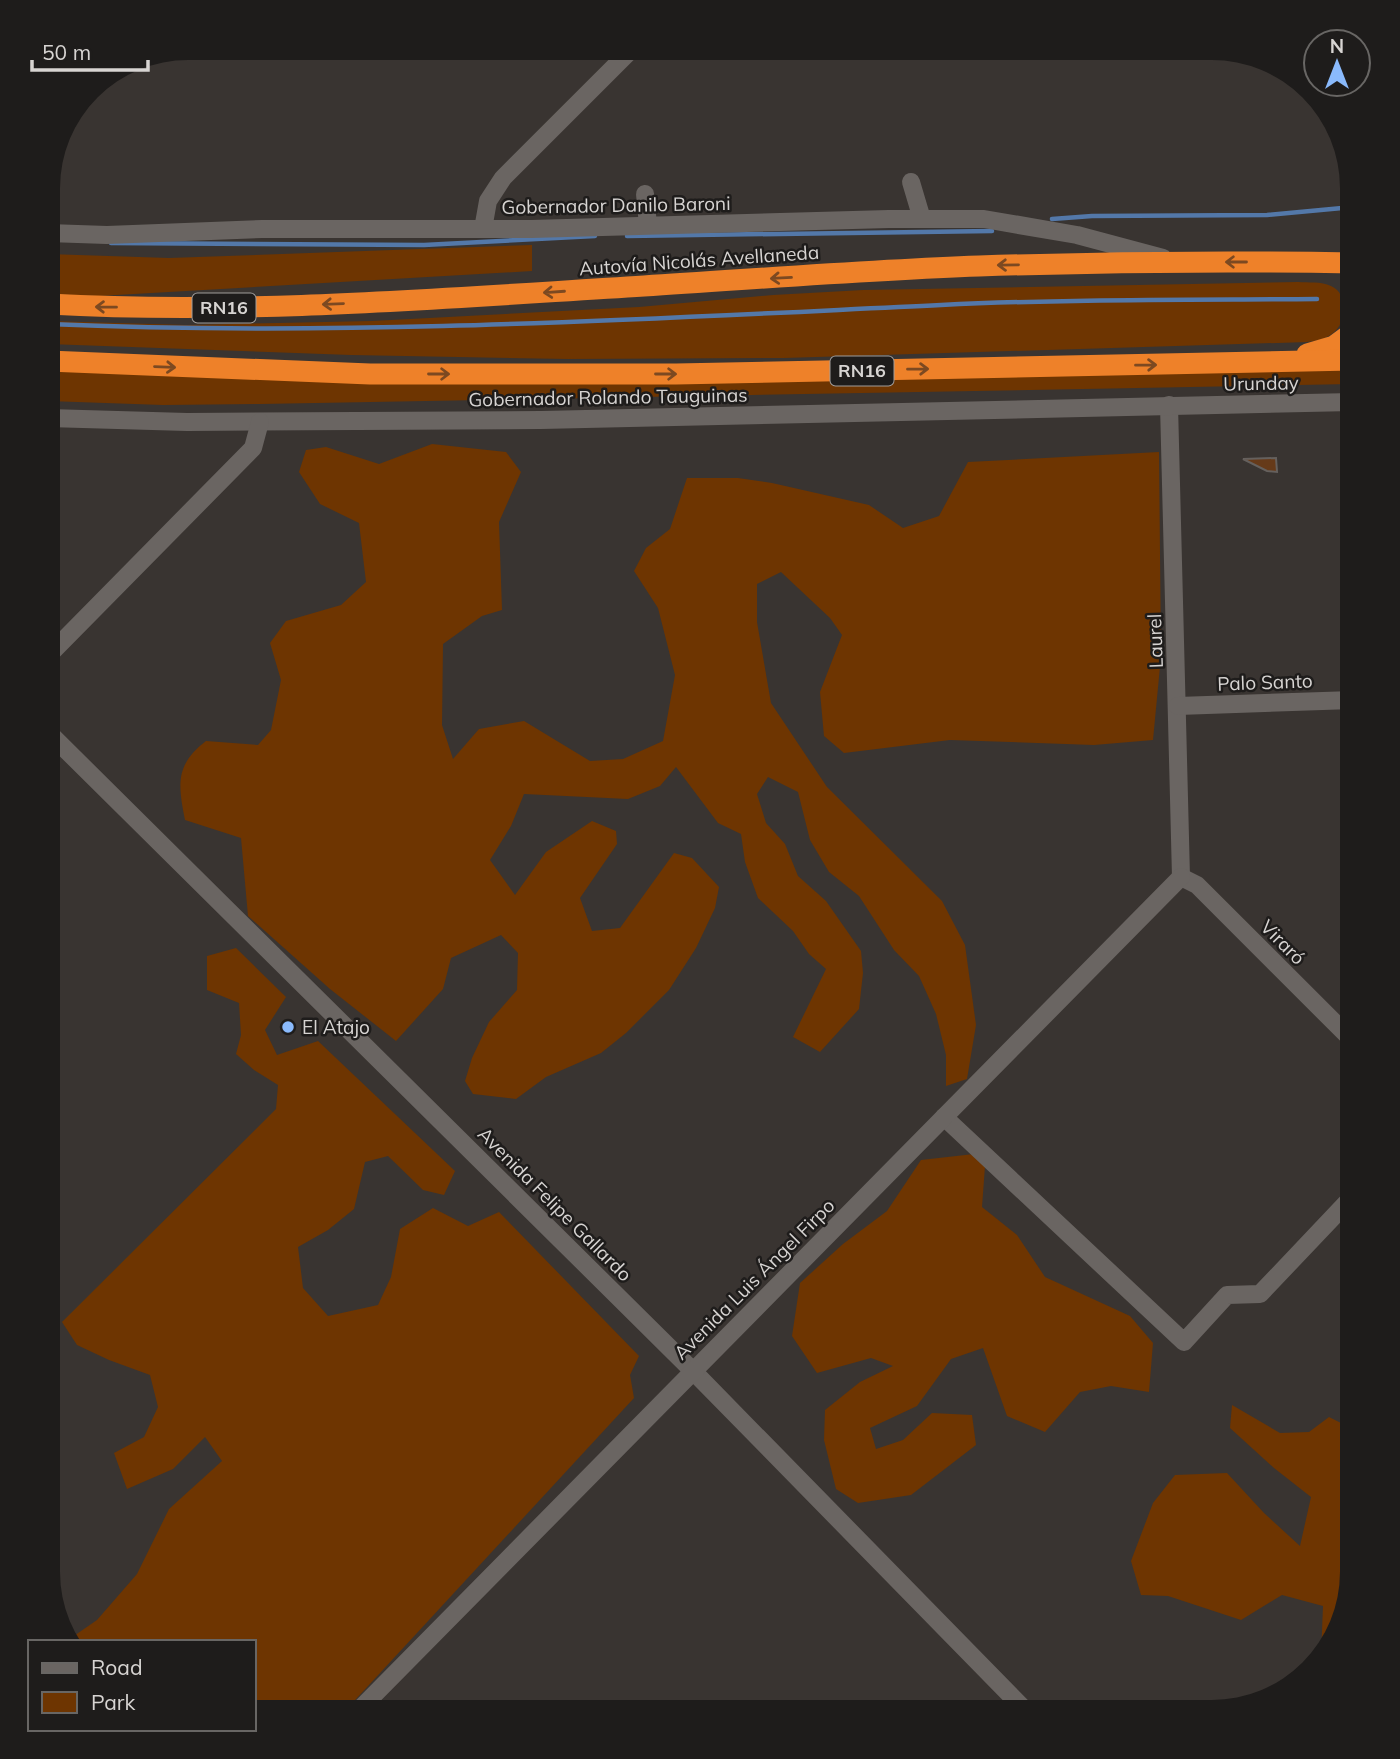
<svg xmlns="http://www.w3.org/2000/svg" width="1400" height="1759" font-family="Mulish,sans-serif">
<rect width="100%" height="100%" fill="#393431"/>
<!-- green -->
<g fill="#6e3501">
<polygon points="532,245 532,271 99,296 48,294 48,254 169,258"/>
<path d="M1298 282C1308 283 1321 281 1331 286 1349 294 1347 322 1333 333 1326 339 1316 341 1307 342L784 358 568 359 351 355 48 344V321L186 325 372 321 639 307 773 295 863 290Z"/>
<polygon points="1353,367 1353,384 260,404 163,405 48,401 48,370"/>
<path d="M432 444 506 452 521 472 499 522 502 610 482 616 443 644 442 725 453 759 479 729 524 721 590 761 623 759 663 741 675 675 658 608 634 571 646 548 670 529 687 478H738L772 483 869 505 903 528 939 516 968 462 1159 452 1161 656 1153 740 1094 745 950 740 844 753 824 736 820 692 842 635 830 618 781 572 757 584V622L771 703 827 787 942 901 965 945 976 1025 967 1079 946 1086V1055L936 1014 919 976 894 950 859 896 829 872 810 840 798 792 768 777 757 794 766 823 785 844 798 876 826 901 861 951 863 973 859 1009 820 1052 793 1037 826 969 809 954 793 931 758 898 745 862 741 834 718 823 676 767 660 786 628 799 524 794 511 826 490 860 515 895 546 852 592 821 616 831 617 844 580 898 592 931 620 928 674 853 692 858 719 887 715 908 696 948 669 990 626 1033 601 1053 546 1077 516 1099 473 1094 465 1081 472 1058 489 1022 517 990 518 953 501 935 451 958 443 989 396 1041 330 989 248 916 241 838 185 820C178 784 175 765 206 741L258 745 271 730 281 680 270 643 286 621 341 605 366 582 359 523 320 504 299 472 306 450 326 447 379 464Z"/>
<polygon points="236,948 286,997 265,1030 277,1055 318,1041 455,1171 444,1195 423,1190 388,1156 365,1162 354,1209 328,1230 298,1247 303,1288 328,1316 378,1305 391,1277 400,1229 433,1208 468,1226 499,1212 639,1356 630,1375 634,1398 344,1712 254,1712 254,1642 69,1642 68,1640 97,1620 137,1574 169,1509 222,1461 205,1437 173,1469 127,1489 114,1453 144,1437 158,1407 150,1375 109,1360 77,1345 62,1322 276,1109 278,1085 254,1070 236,1054 241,1035 239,1003 207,990 207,956"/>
<polygon points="974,1154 985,1166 982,1207 1017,1235 1045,1277 1130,1316 1153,1343 1149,1392 1111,1386 1080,1392 1045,1432 1007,1416 983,1348 951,1359 917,1406 870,1428 876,1449 903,1440 932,1413 972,1415 976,1445 911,1495 858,1503 836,1489 824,1440 825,1410 860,1382 893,1366 871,1358 817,1373 792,1336 800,1283 843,1244 887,1211 921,1160"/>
<polygon points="1232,1405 1280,1433 1309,1432 1329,1417 1353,1429 1353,1572 1334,1641 1321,1655 1323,1606 1282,1595 1241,1620 1168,1596 1141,1595 1131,1561 1153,1503 1175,1475 1227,1473 1264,1513 1300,1546 1311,1497 1274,1468 1230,1428"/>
</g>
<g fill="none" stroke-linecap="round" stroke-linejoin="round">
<!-- stream -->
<g stroke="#5378a9" stroke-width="4.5">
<polyline points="1052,219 1092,216 1267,215 1353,207"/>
<polyline points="627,236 992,231"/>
<polyline points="111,243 424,245 595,236"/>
<path d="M48 324C345 337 643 319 941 305 1066 299 1192 300 1317 299"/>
</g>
</g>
<!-- building -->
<polygon fill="#663a19" stroke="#65605d" stroke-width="2" points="1276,458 1277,472 1267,471 1243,459"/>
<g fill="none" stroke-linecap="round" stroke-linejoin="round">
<!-- minor -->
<g stroke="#6a6562" stroke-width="18">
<polyline points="911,182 922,219"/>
<polyline points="645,194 648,225"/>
<polyline points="483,229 488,201 503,178 634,47"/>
<polyline points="48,233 107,235 262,229 531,229 889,219 984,219 1077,235 1163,258"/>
<polyline points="1169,405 1181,877"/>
<polyline points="48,418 187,422 541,420 1353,402"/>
<polyline points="47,657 253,448 260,422"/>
<polyline points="1178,706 1353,700"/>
<polyline points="47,731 693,1371 1027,1712"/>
<polyline points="1181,877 1197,885 1353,1041"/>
<polyline points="944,1117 1184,1342 1227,1295 1260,1294 1353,1196"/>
<polyline points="357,1712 1181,877"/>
</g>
<!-- highway -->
<g stroke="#ee8129" stroke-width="21">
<path d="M48 304C247 315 446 298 644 286 756 279 867 270 979 266 1103 262 1228 261 1353 263"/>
<polyline points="1307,354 1334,346 1353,332"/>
<polyline points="48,361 370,374 676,374 1353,360"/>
</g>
</g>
<!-- one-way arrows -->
<defs><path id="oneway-shaft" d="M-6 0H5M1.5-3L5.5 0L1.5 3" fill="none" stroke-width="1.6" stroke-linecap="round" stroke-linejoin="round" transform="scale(1.75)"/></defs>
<g stroke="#7c4921">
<use href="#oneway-shaft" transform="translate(1236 262) rotate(180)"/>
<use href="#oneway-shaft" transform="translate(1008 265) rotate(179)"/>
<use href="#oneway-shaft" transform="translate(781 278) rotate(177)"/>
<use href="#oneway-shaft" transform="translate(554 292) rotate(176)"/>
<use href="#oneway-shaft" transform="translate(333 304) rotate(178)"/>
<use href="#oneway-shaft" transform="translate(106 307) rotate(-179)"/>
<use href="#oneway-shaft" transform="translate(1146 365) rotate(-1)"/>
<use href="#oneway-shaft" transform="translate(165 367) rotate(2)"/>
<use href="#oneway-shaft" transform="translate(918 369) rotate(-1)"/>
<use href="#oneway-shaft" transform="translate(439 374)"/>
<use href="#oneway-shaft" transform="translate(666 374)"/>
</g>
<!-- markers -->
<circle fill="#8abafc" stroke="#1e1c1b" stroke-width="2.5" cx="288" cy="1027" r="7"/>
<g text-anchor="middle" stroke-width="5" stroke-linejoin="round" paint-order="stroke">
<!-- shield labels -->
<g fill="#1e1c1b" stroke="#a09d9b" stroke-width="2">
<rect x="192.5" y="293.5" width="63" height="29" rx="5"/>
<rect x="830.5" y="356.5" width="63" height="29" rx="5"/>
</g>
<g font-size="18" font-weight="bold" fill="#d7d4d2">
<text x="224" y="314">RN16</text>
<text x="862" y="377">RN16</text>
</g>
<!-- street labels -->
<g font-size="19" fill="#d7d4d2" stroke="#1e1c1b">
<text transform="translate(616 205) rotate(-1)" y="7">Gobernador Danilo Baroni</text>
<text transform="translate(699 260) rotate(-4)" y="7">Autovía Nicolás Avellaneda</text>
<text transform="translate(1261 383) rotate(-1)" y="7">Urunday</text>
<text transform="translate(608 397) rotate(-1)" y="7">Gobernador Rolando Tauguinas</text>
<text transform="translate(1155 641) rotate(-92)" y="7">Laurel</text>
<text transform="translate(1265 682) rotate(-2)" y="7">Palo Santo</text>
<text transform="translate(1283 942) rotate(45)" y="7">Viraró</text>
<text transform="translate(555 1204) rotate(45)" y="7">Avenida Felipe Gallardo</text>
<text transform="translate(754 1279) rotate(-45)" y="7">Avenida Luis Ángel Firpo</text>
</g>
<!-- poi labels -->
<g font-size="19" fill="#d7d4d2" stroke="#1e1c1b" text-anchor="start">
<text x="302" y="1034">El Atajo</text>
</g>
</g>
<!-- crop -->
<path d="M0 0H1400V1759H0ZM188 60H1212A128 128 0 0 1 1340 188V1572A128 128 0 0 1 1212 1700H188A128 128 0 0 1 60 1572V188A128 128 0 0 1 188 60Z" fill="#1e1c1b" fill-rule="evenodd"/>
<!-- legend -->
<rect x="28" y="1640" width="228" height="91" fill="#1e1c1b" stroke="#686664" stroke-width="2"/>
<rect x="42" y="1663" width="35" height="10" fill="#6a6562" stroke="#686664" stroke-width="2"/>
<text x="91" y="1675" font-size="21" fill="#d7d4d2">Road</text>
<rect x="42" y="1692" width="35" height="21" fill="#6e3501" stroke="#686664" stroke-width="2"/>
<text x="91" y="1710" font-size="21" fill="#d7d4d2">Park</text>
<!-- north arrow -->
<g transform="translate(1337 63)"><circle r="33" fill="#1e1c1b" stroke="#686664" stroke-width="2"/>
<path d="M0-5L12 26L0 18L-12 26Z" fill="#8abafc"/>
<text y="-10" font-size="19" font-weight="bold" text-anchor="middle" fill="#d7d4d2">N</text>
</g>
<!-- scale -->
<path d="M32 60v10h116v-10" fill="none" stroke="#d7d4d2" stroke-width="3.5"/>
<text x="42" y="60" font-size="21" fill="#d7d4d2" stroke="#1e1c1b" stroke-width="5" paint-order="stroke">50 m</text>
</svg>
